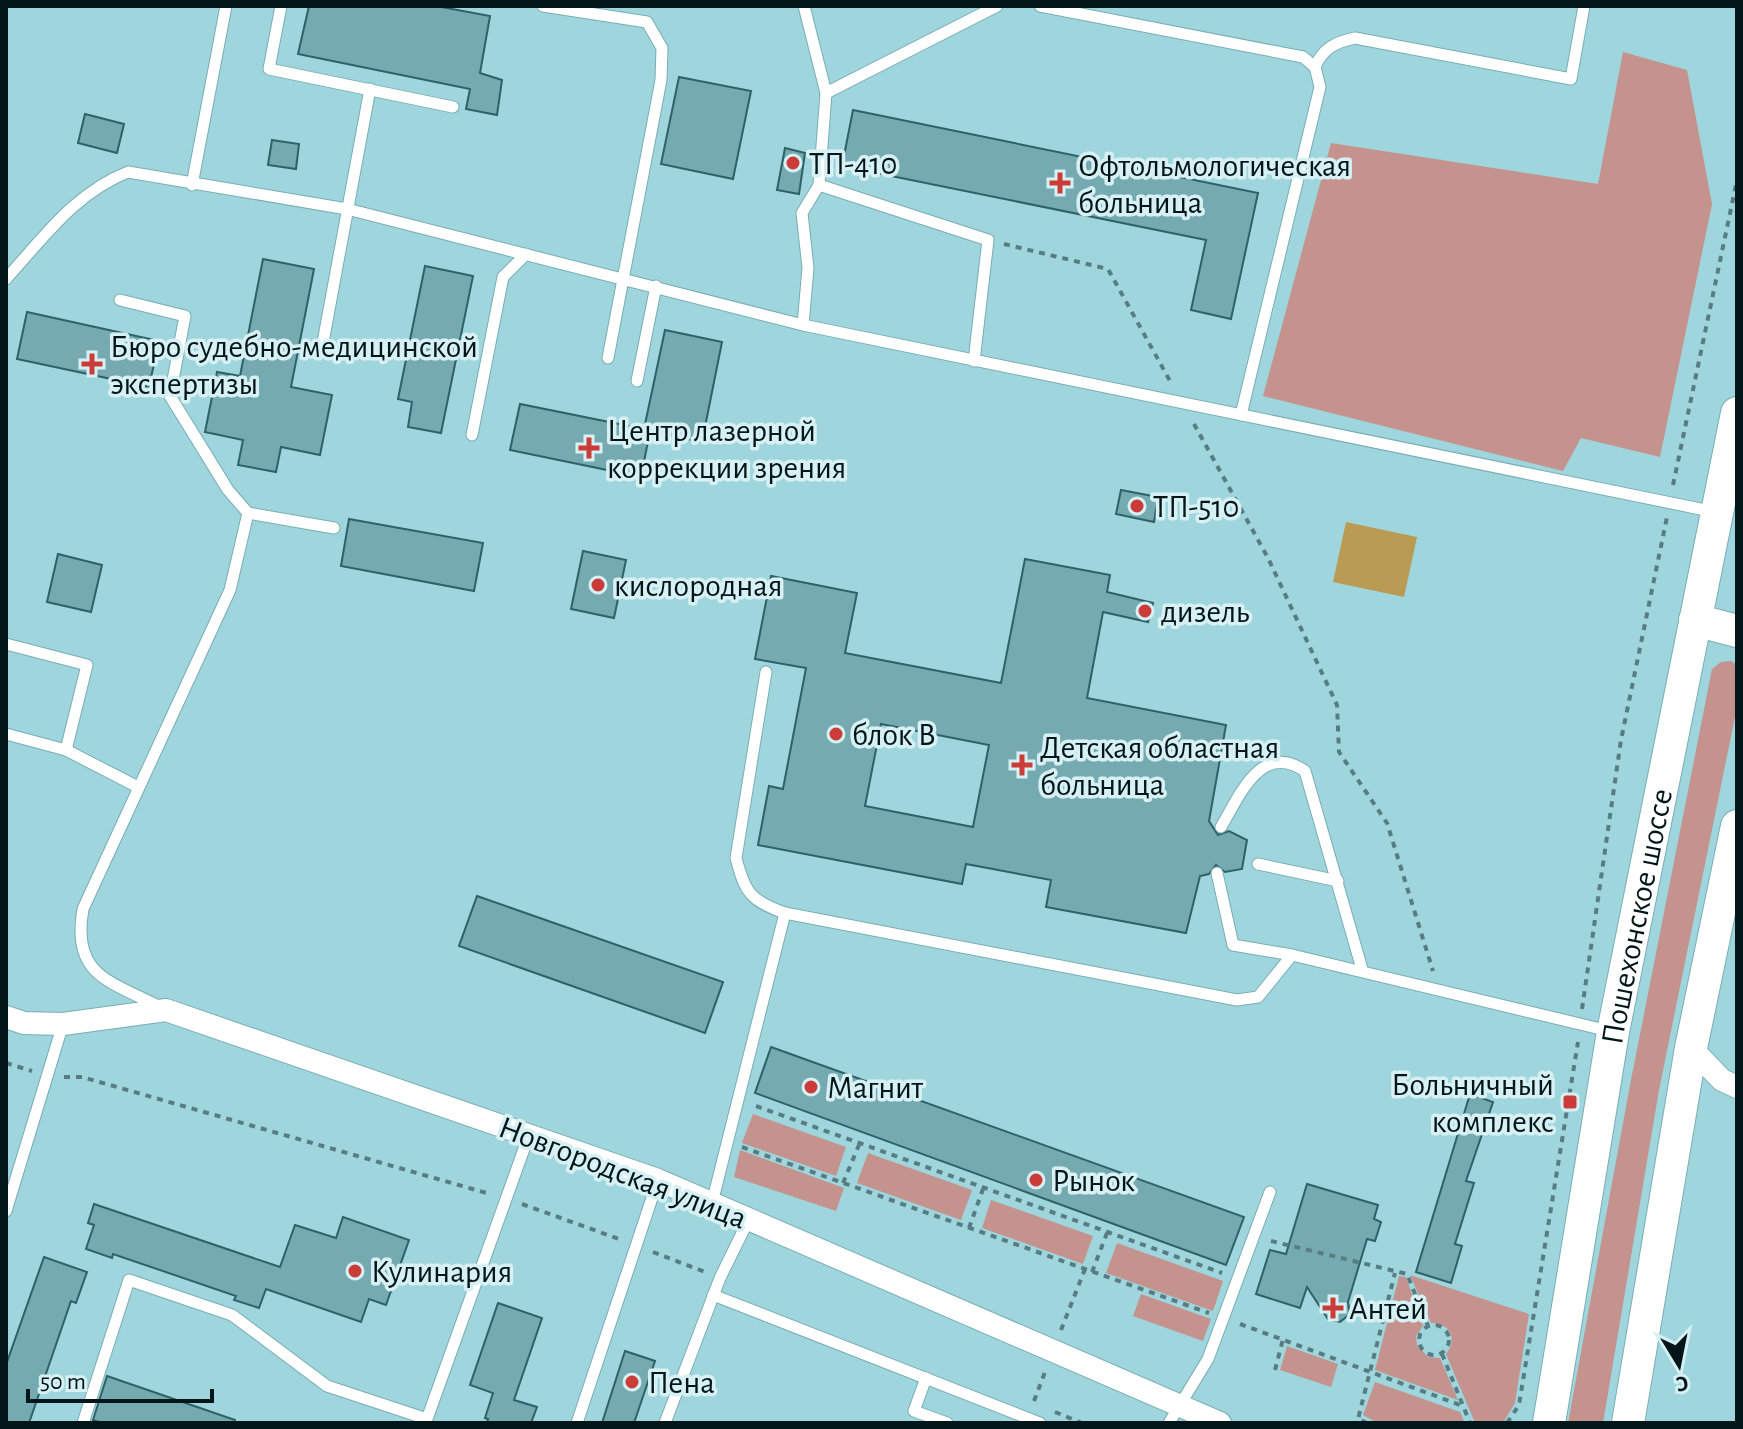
<svg xmlns="http://www.w3.org/2000/svg" width="1743" height="1429" font-family="'Alegreya Sans',sans-serif">
<rect width="100%" height="100%" fill="#9fd5dc"/>
<!-- green -->
<g fill="#c4938d">
<polygon points="1623,52 1687,70 1712,204 1660,457 1581,438 1563,471 1263,396 1331,143 1598,184"/>
<polygon points="1731,661 1737,665 1737,707 1659,1090 1603,1423 1568,1423 1630,1085 1712,669 1721,662"/>
<polygon points="753,1114 846,1147 836,1176 742,1143"/>
<polygon points="740,1150 844,1188 836,1211 734,1177"/>
<polygon points="868,1153 972,1190 961,1220 857,1183"/>
<polygon points="991,1200 1093,1236 1083,1264 982,1228"/>
<polygon points="1117,1243 1223,1281 1213,1311 1106,1273"/>
<path d="M1410 1275 1529 1314 1515 1403 1503 1423H1475L1446 1354C1458 1339 1450 1323 1431 1323Z"/>
<polygon points="1399,1276 1406,1277 1423,1326 1416,1336 1417,1345 1428,1357 1440,1358 1458,1400 1375,1370"/>
<polygon points="1141,1294 1211,1319 1203,1341 1133,1316"/>
<polygon points="1287,1346 1338,1364 1331,1387 1280,1370"/>
<polygon points="1375,1382 1460,1412 1465,1423 1378,1423 1363,1415"/>
</g>
<!-- water -->
<polygon fill="#b99b54" points="1346,522 1417,537 1404,597 1333,582"/>
<!-- building -->
<g fill="#76aab1" stroke="#2e6168" stroke-width="2" fill-rule="evenodd">
<polygon points="309,6 436,6 490,16 480,73 502,80 497,115 466,109 470,89 298,54"/>
<polygon points="679,77 751,91 733,179 661,164"/>
<polygon points="853,110 1258,193 1231,319 1191,310 1206,240 842,166"/>
<polygon points="85,114 124,124 117,153 78,143"/>
<polygon points="272,140 299,144 296,169 268,165"/>
<polygon points="785,148 805,153 799,194 777,190"/>
<polygon points="263,259 314,269 291,387 332,395 320,455 281,447 276,472 238,465 243,440 205,432 217,372 240,376"/>
<polygon points="425,266 473,276 441,433 408,427 412,402 398,399"/>
<polygon points="27,312 159,341 149,387 17,359"/>
<polygon points="665,330 722,342 702,442 650,431 641,477 510,450 520,404 644,429"/>
<polygon points="1121,490 1158,497 1154,522 1116,514"/>
<polygon points="349,519 483,543 474,591 341,566"/>
<polygon points="583,551 626,560 614,618 571,609"/>
<polygon points="58,554 102,565 91,612 47,602"/>
<path d="M1025 559 1110 575 1107 592 1153 603 1148 622 1103 612 1087 698 1226 725 1209 821 1218 835 1229 831 1247 840 1242 869 1225 872 1216 865 1209 874 1200 876 1186 933 1046 907 1051 880 966 864 962 884 758 845 769 786 783 789 806 668 755 659 771 576 857 593 845 653 1001 683ZM881 724 989 745 973 827 865 806Z"/>
<polygon points="477,896 723,982 705,1033 459,946"/>
<polygon points="771,1047 1244,1217 1226,1265 755,1093"/>
<polygon points="1470,1094 1493,1102 1466,1181 1474,1183 1455,1244 1462,1246 1451,1283 1416,1272"/>
<polygon points="1307,1184 1378,1205 1374,1219 1381,1222 1375,1241 1367,1239 1348,1302 1350,1314 1340,1322 1328,1319 1307,1287 1300,1308 1256,1294 1270,1250 1286,1254"/>
<polygon points="94,1204 280,1267 295,1225 336,1238 343,1217 409,1240 386,1305 369,1299 361,1322 266,1289 259,1308 234,1300 236,1296 113,1254 112,1258 86,1249 94,1225 88,1223"/>
<polygon points="44,1257 87,1272 76,1303 71,1301 29,1423 6,1423 6,1365"/>
<polygon points="498,1303 542,1318 514,1400 537,1407 531,1423 487,1423 488,1419 485,1418 493,1393 470,1385"/>
<polygon points="625,1351 655,1361 634,1423 602,1423"/>
<polygon points="107,1376 235,1420 235,1423 102,1423 93,1420"/>
</g>
<g fill="none" stroke-linecap="round" stroke-linejoin="round">
<defs>
<g id="lane">
<polyline points="281,6 269,69 453,107"/>
<polyline points="543,6 647,22 662,48 661,80 608,358"/>
<polyline points="804,6 826,93"/>
<polyline points="1040,6 1303,57 1315,67 1320,87 1241,415"/>
<path d="M1315 67C1323 48 1336 42 1355 38L1571 79 1584 6"/>
<polyline points="192,185 226,6"/>
<polyline points="819,185 988,240 974,361"/>
<path d="M6 279C44 237 75 193 128 172L347 209 803 325 1715 512"/>
<path d="M120 300 185 316 170 396 228 490 248 513 230 590 83 909C71 977 111 981 162 1008"/>
<polyline points="803,325 808,268 802,213 819,185 826,93 997,6"/>
<polyline points="321,353 370,89"/>
<polyline points="637,381 656,286"/>
<polyline points="472,435 503,277 526,254"/>
<polyline points="248,513 334,528"/>
<polyline points="6,644 87,665 66,750"/>
<path d="M766 672 736 858C745 893 751 901 785 913"/>
<polyline points="6,734 66,750 136,786"/>
<path d="M1221 827C1240 795 1261 741 1305 771L1362 969"/>
<polyline points="1258,864 1338,881"/>
<polyline points="1217,873 1233,945 1292,955"/>
<polyline points="712,1203 785,913 1237,1000 1258,997 1292,955 1609,1031"/>
<polyline points="6,1211 63,1024"/>
<polyline points="713,1295 1040,1423"/>
<polyline points="926,1378 914,1411 947,1423"/>
<polyline points="83,1423 129,1280 232,1315 327,1386 427,1419 529,1135"/>
<polyline points="577,1423 658,1180"/>
<polyline points="665,1423 720,1278 749,1219"/>
<polyline points="1169,1423 1208,1359 1270,1192"/>
</g>
<g id="street">
<polyline points="6,1017 24,1023 63,1024 166,1010 658,1180 1220,1423"/>
<polyline points="1691,1048 1722,1080 1737,1087"/>
</g>
<g id="secondary">
<polyline points="1695,620 1737,631"/>
<path id="s1" d="M1549 1423 1613 1032 1737 413"/>
<polyline points="1628,1423 1691,1048 1737,826"/>
</g>
</defs>
<!-- lane casing -->
<use href="#lane" stroke="#79adb4" stroke-width="13"/>
<!-- street casing -->
<use href="#street" stroke="#79adb4" stroke-width="24"/>
<!-- secondary casing -->
<use href="#secondary" stroke="#79adb4" stroke-width="34"/>
<!-- path -->
<g stroke="#577d82" stroke-width="4" stroke-dasharray="6 6" stroke-linecap="butt">
<polyline points="1004,244 1108,269 1170,381"/>
<polyline points="1194,424 1268,558 1337,705 1339,752 1387,823 1433,971"/>
<polyline points="1673,485 1737,180"/>
<polyline points="1582,1009 1621,740 1667,517"/>
<polyline points="6,1063 32,1071"/>
<polyline points="64,1077 82,1077 490,1194"/>
<polyline points="756,1106 1222,1273"/>
<polyline points="742,1147 1209,1313"/>
<polyline points="843,1183 859,1145"/>
<polyline points="522,1204 619,1239"/>
<polyline points="969,1228 983,1189"/>
<polyline points="1271,1241 1407,1274 1428,1326"/>
<polyline points="653,1252 705,1272"/>
<polyline points="1092,1272 1107,1233"/>
<polyline points="1240,1324 1463,1406"/>
<circle cx="1434" cy="1340" r="15"/>
<polyline points="1061,1330 1085,1269"/>
<polyline points="1442,1354 1470,1423"/>
<polyline points="1275,1370 1283,1339"/>
<polyline points="1034,1401 1045,1372"/>
<polyline points="1055,1412 1082,1423"/>
<polyline points="1367,1423 1358,1419 1395,1273"/>
<polyline points="1507,1423 1519,1405 1578,1042"/>
</g>
<!-- lane -->
<use href="#lane" stroke="#fff" stroke-width="11"/>
<!-- street -->
<use href="#street" stroke="#fff" stroke-width="22"/>
<!-- secondary -->
<use href="#secondary" stroke="#fff" stroke-width="32"/>
</g>
<!-- markers -->
<g fill="#cb3c38" stroke="#d6f0f3" stroke-width="3">
<circle cx="793" cy="163" r="8"/>
<path d="M1056 171h8v8h8v8h-8v8h-8v-8h-8v-8h8z"/>
<path d="M88 352h8v8h8v8h-8v8h-8v-8h-8v-8h8z"/>
<path d="M585 436h8v8h8v8h-8v8h-8v-8h-8v-8h8z"/>
<circle cx="1137" cy="506" r="8"/>
<circle cx="598" cy="585" r="8"/>
<circle cx="1145" cy="611" r="8"/>
<circle cx="836" cy="734" r="8"/>
<path d="M1018 753h8v8h8v8h-8v8h-8v-8h-8v-8h8z"/>
<circle cx="811" cy="1087" r="8"/>
<rect x="1562" y="1094" width="16" height="16" rx="4"/>
<circle cx="1036" cy="1180" r="8"/>
<circle cx="355" cy="1271" r="8"/>
<path d="M1329 1296h8v8h8v8h-8v8h-8v-8h-8v-8h8z"/>
<circle cx="632" cy="1382" r="8"/>
</g>
<g text-anchor="middle" stroke-width="7" stroke-linejoin="round" paint-order="stroke">
<!-- poi labels -->
<g font-size="32" fill="#021619" stroke="#d6f0f3" text-anchor="start">
<text x="809" y="174">ТП-410</text>
<text x="1078" y="176">Офтольмологическая<tspan x="1078" dy="37">больница</tspan></text>
<text x="110" y="357">Бюро судебно-медицинской<tspan x="110" dy="37">экспертизы</tspan></text>
<text x="607" y="441">Центр лазерной<tspan x="607" dy="37">коррекции зрения</tspan></text>
<text x="1153" y="517">ТП-510</text>
<text x="614" y="596">кислородная</text>
<text x="1161" y="622">дизель</text>
<text x="852" y="745">блок В</text>
<text x="1040" y="758">Детская областная<tspan x="1040" dy="37">больница</tspan></text>
<text x="1554" y="1095" text-anchor="end">Больничный<tspan x="1554" dy="37">комплекс</tspan></text>
<text x="827" y="1098">Магнит</text>
<text x="1052" y="1191">Рынок</text>
<text x="371" y="1282">Кулинария</text>
<text x="1349" y="1319">Антей</text>
<text x="648" y="1393">Пена</text>
</g>
<!-- street labels -->
<g font-size="32" fill="#021619" stroke="#d6f0f3">
<text dy="11" stroke="none"><textPath href="#s1" startOffset="514">Пошехонское шоссе</textPath></text>
<text transform="translate(623 1172) rotate(21)" y="11">Новгородская улица</text>
</g>
</g>
<!-- border -->
<rect width="1743" height="1429" fill="none" stroke="#021619" stroke-width="16"/>
<!-- north arrow -->
<g transform="translate(1679 1365) rotate(170)" stroke="#d6f0f3" stroke-width="6" paint-order="stroke">
<path d="M0-6L14 30L0 20L-14 30Z" fill="#021619"/>
<text y="-12" font-size="22" font-weight="bold" text-anchor="middle" fill="#021619">С</text>
</g>
<!-- scale -->
<path d="M28 1389v12h184v-12" fill="none" stroke="#021619" stroke-width="4"/>
<text x="40" y="1389" font-size="24" fill="#021619" stroke="#d6f0f3" stroke-width="6" paint-order="stroke">50 m</text>
</svg>
